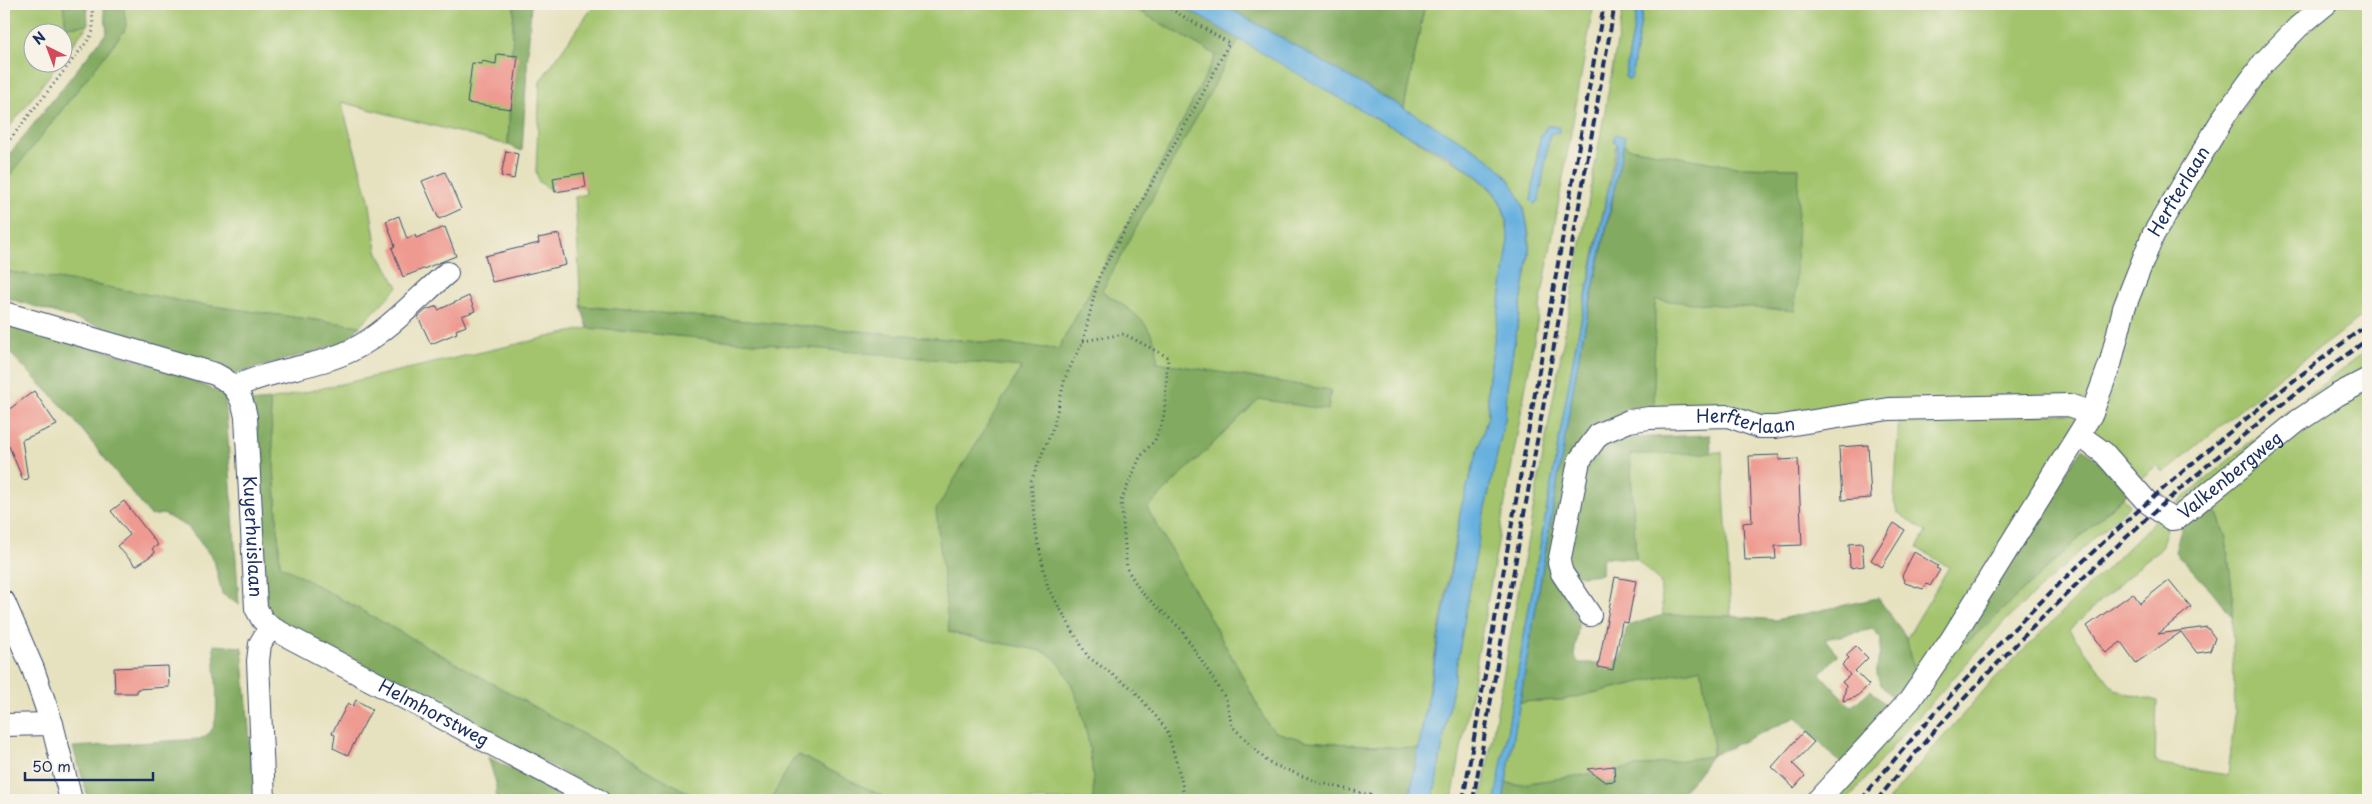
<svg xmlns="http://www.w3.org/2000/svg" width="2372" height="804" font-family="'Playpen Sans',sans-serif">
<rect width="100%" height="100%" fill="#f7f3e8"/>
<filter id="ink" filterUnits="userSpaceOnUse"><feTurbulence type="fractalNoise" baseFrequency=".02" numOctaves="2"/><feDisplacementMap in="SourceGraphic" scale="10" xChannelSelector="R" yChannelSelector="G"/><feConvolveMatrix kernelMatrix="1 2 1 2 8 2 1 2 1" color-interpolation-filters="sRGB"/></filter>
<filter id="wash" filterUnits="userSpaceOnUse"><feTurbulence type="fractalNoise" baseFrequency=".0096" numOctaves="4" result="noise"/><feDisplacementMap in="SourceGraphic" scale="20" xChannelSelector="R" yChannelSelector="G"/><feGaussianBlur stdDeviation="1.12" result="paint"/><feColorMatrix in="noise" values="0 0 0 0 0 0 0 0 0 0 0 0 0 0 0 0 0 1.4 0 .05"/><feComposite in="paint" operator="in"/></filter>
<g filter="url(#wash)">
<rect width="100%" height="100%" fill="#e6e1be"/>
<!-- green -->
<g fill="#a3c46d" stroke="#5f7a66" fill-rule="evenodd">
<polygon points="4,4 63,4 66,27 88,25 63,57 62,32 32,32 32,62 59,63 4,134"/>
<polygon points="123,4 514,4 508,145 341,102 369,199 377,251 398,287 360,326 197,304 108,287 4,271 4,183 124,31 126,25"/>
<polygon points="595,4 1127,4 1216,55 1160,166 1058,349 581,306 575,197 586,194 583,178 551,184 552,191 539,182 536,171 540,81"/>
<path d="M1425 4H1594L1452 800H1433L1480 531 1505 419 1507 388 1529 255V234L1524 207 1404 108ZM1547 126H1555L1554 132 1550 134 1531 201 1540 137Z"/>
<polygon points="1624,4 1638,4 1625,77 1628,79 1631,78 1644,4 2312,4 2211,123 2085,400 1761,420 1654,411 1655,300 1799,168 1736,167 1629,148 1623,143 1625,138 1617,142 1574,354 1495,800 1481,800"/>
<polygon points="2336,4 2368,4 2368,313 2279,377 2164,473 2157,465 2136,483 2097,441 2092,427 2158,237 2263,76"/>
<path d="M1239 39 1465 168C1497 191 1508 205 1508 245L1488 384V416L1461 508 1418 749 1307 741 1275 732 1266 722 1237 666 1147 508 1259 399 1328 409 1331 391 1156 362C1160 326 1128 308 1101 291Z"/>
<path d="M588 328 1023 367 961 468 949 632C971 637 994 642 1016 646 1026 648 1037 649 1046 653 1080 667 1096 768 1093 800H890L799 755 793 759 771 800H701L280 565 270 400Z"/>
<polygon points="2368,349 2368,375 2185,508 2178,502 2279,418"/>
<polygon points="2368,384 2368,800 1888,800 1992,681 2156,520 2165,525 2167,529 2160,550 2146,560 2069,630 2115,690 2157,701 2155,761 2161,765 2228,775 2235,713 2232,624 2233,598 2226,538 2211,497"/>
<polygon points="2079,414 2073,429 1917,672 1910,657 1907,638 1949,567 1917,548 1926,532 1897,512 1894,501 1899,417"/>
<polygon points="1722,452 1731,616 1663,615 1660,582 1636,559 1630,454"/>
<polygon points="2123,497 2130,505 2002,624 1905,732 1848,800 1826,800 1955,644 1968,642"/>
<polygon points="1701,668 1714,743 1711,756 1515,785 1506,782 1520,702 1562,700"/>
</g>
<!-- forest -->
<g fill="#82aa60" stroke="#4e6c5f">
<polygon points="63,4 87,4 88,25 66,27"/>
<polygon points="103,4 123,4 126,25 124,31 4,183 4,161 107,32"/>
<polygon points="514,4 531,4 522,151 508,145"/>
<path d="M1127 4H1178L1239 39 1102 291C1128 308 1160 326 1157 362L1331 390 1328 410 1259 399 1147 508 1237 666 1266 722 1275 732 1307 741 1418 749 1409 800H1093C1096 768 1080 667 1046 653 1037 649 1026 648 1016 646 994 642 971 637 949 632L936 510 1022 367 588 328 581 306 1058 349 1160 166 1216 55Z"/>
<polygon points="1222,4 1425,4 1404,108"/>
<path d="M1623 143 1629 148 1736 167 1799 168 1795 311 1655 300 1654 411 1602 425 1554 575 1579 621 1574 656 1579 663H1611L1621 659 1627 626 1663 615 1731 616 1775 620 1878 598 1907 638 1910 657 1917 672 1893 698C1867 674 1880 669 1881 639L1873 629 1825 639 1838 655 1820 674 1851 707 1871 690 1892 712 1841 764 1796 717 1711 756 1696 777 1674 800H1503L1506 782 1515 785 1711 756 1714 749 1701 668 1562 700 1520 702 1579 355 1610 213Z"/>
<polygon points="4,271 108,287 197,304 360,326 346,342 229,376 191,359 105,328 4,297"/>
<polygon points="4,321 161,367 225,395 239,605 222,594 214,560 188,527 163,514 151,516 66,410 4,347"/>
<polygon points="270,400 280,565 701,800 612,800 546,763 302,639 267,611 249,402"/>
<polygon points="1628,431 1629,438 1710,435 1711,453 1630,454 1636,559 1603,557 1601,574 1582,576 1572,573 1566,563 1586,460 1594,447"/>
<polygon points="2083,448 2130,490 1968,642 1955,644 2029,526"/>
<polygon points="2211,497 2226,538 2233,598 2232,617 2212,591 2175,552 2182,524"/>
<path d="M214 645 242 647 255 800H89L73 747 200 739C206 736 212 732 214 725 220 708 214 665 214 645Z"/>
<polygon points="799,755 890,800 771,800 793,759"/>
<polygon points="488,757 571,800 496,800 496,783"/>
</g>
<!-- water -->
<g fill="#67b1df" stroke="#41709e">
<path d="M1178 4H1222L1468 145C1514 173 1529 201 1529 255L1507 388 1505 419 1480 531 1433 800H1409L1448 589 1461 508 1488 416V384L1508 245C1508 224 1506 205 1491 189 1460 157 1413 139 1375 118 1309 81 1244 42 1178 4Z"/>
<polygon points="1638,4 1644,4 1631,79 1628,79 1625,77"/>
<polygon points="1547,126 1560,127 1559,132 1550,134 1539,201 1534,204 1531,201 1540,137"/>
<polygon points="1615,134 1625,137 1579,355 1503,800 1495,800 1574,354 1617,151 1617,143 1614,141"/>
</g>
<g id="blocks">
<!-- building -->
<g fill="#ee9a90">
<polygon points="497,54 518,56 511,109 467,103 472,63 482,64 482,61 496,64"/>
<polygon points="506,151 518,154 514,179 501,176"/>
<polygon points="445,172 461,209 439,219 422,181"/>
<polygon points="584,173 586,187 555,192 553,178"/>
<polygon points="399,216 407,239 415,235 416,238 445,227 456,256 403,277 392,248 395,246 386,221"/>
<polygon points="559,234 566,265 492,282 485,256 539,243 538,238"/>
<polygon points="469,296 475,311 462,316 466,326 456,330 457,333 431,344 418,317 426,310 437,306 438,310"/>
<polygon points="34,391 57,425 22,440 28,479 23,480 9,446 4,449 4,413"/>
<polygon points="1868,445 1871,498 1842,500 1839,447"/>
<polygon points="1779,455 1779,460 1798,459 1802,545 1775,546 1776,559 1745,560 1743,523 1752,522 1749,456"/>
<polygon points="124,501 158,545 152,549 155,553 136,566 117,546 130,535 111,511"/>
<polygon points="1894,523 1905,530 1882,567 1871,560"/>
<polygon points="1862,543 1864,566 1850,568 1849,544"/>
<polygon points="1914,552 1938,566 1936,568 1940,570 1930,586 1927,584 1923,589 1905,583 1902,576"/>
<polygon points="1615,577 1636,581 1628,623 1622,622 1613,670 1598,667"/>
<polygon points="2169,580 2191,607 2158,634 2207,627 2215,638 2210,651 2197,653 2181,632 2136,663 2121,642 2106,653 2087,626 2133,593 2140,603"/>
<polygon points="1856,646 1868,658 1855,671 1869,685 1856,697 1843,701 1846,686 1842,682 1850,675 1842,665 1849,658 1846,655"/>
<polygon points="168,666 169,687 137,689 137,693 115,693 114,668"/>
<polygon points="356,700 372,709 348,755 333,748 335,735 332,733 348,703 353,706"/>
<polygon points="1803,732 1814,742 1793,764 1805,776 1794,788 1772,767"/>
<polygon points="1614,766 1615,781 1605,782 1587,769"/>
</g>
</g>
</g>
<g filter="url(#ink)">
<use href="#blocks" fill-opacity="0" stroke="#394a6c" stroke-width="1"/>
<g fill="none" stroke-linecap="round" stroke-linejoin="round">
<defs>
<g id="minor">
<path id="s1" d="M4 313 215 374C235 384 242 395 246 417L256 608 262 619 270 627 260 644 258 661 264 800"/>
<path d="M235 387C272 369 315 368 352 350 384 335 420 296 447 273"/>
<path id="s2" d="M2079 435 2104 453 2147 502 2171 519 2178 518 2298 421 2337 395 2368 379"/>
<polyline points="4,602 33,669 52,724 71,800"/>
<path id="s3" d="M1590 615 1562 573 1559 563 1579 461 1599 434 1629 421 1649 418 1728 416 1759 427H1775L1889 409 2069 405 2092 413"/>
<path id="s4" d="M270 627 598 800"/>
<polyline points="4,725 52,724"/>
<path id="s5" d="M1818 800 1910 700 1951 640 2092 413 2111 361 2124 308 2153 235 2225 115 2264 62 2298 27 2326 4"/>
</g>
</defs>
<!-- minor casing -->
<use href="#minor" stroke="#394a6c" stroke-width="24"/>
<!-- path -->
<g stroke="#394a6c" stroke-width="3" stroke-dasharray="1 4" stroke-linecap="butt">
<polyline points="1162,4 1229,43 1202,95 1099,276 1083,341 1065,378 1054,425 1031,481 1035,529 1048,588 1088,657 1133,689 1167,730 1182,782 1184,800"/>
<polyline points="4,147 89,39 93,31 92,4"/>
<polyline points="1083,341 1124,334 1168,357 1164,417 1155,440 1140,457 1121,501 1127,569 1141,592 1181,629 1226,699 1232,726 1269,763 1321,783 1370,795 1370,800"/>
</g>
<!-- minor -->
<use href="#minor" stroke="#fff" stroke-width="22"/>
<!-- rail -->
<g stroke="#1b2f5e" stroke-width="4" stroke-dasharray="8 4" stroke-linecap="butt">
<polyline points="1463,800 1604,4"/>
<polyline points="1473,800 1615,4"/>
<path d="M1861 800C2008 618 2181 463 2368 324"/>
<path d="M1877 800C1900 772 1923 743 1947 717 2076 577 2215 450 2368 339"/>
</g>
</g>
</g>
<g text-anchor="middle" stroke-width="5" stroke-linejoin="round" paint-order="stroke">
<!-- street labels -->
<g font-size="18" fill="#1b2f5e" stroke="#f7f3e8">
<text dy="6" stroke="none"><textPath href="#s5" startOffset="715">Herfterlaan</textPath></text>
<text dy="6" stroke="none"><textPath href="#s3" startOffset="349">Herfterlaan</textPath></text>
<text dy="6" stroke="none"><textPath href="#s2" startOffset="200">Valkenbergweg</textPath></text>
<text dy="6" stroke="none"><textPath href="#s1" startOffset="395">Kuyerhuislaan</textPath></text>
<text dy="6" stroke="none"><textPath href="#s4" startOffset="185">Helmhorstweg</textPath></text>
</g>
</g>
<!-- margin -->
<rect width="2372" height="804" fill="none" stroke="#f7f3e8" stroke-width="20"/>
<!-- north arrow -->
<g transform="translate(48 48) rotate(318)"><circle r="24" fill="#f7f3e8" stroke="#9fa5b1"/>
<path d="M0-4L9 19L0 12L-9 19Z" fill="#d1495b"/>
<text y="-8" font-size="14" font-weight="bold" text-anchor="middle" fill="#1b2f5e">N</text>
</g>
<!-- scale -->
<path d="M25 772v8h128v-8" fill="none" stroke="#1b2f5e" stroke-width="2.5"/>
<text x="32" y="772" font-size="15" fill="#1b2f5e" stroke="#f7f3e8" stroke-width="4" paint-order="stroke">50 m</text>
</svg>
